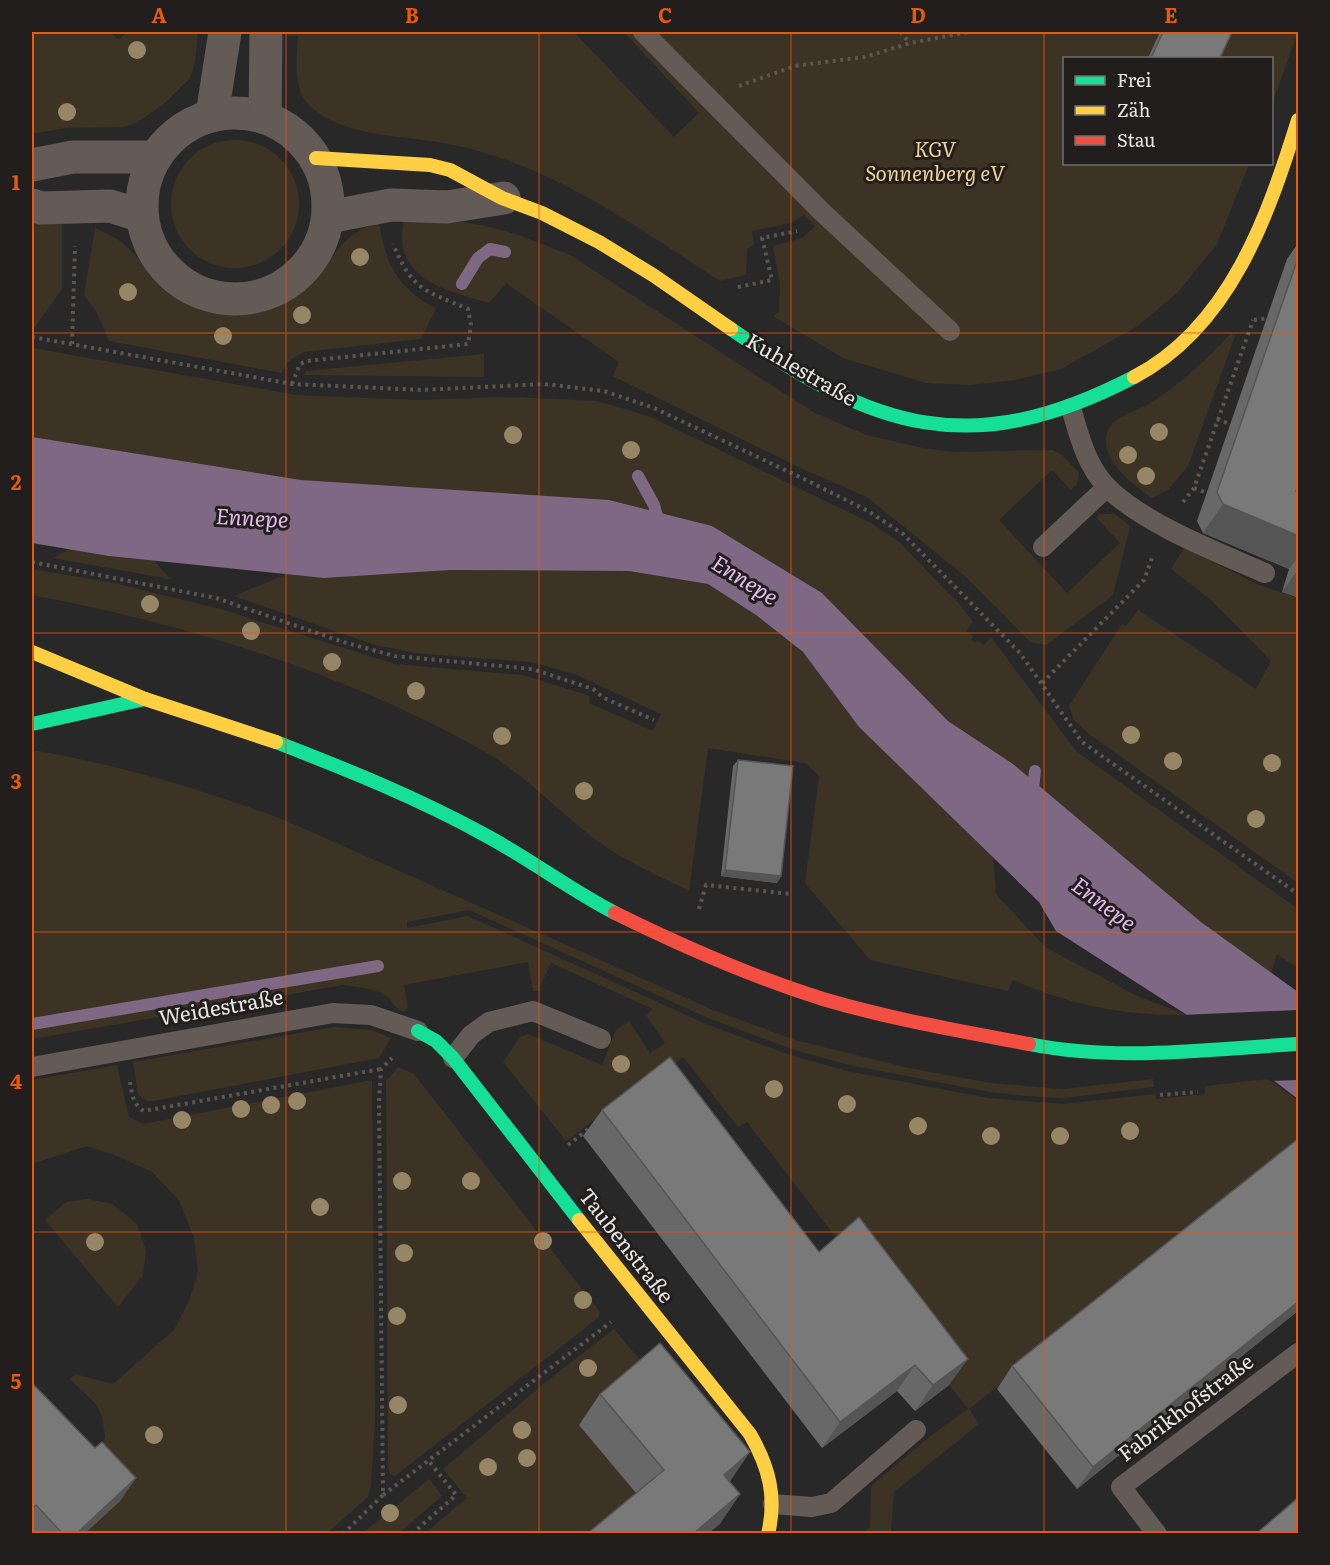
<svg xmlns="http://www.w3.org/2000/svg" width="1330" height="1565" font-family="Literata,serif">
<rect width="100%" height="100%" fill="#292828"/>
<!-- green -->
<g fill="#3c3324">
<polygon points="32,32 110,32 119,40 127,32 198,32 195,62 190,78 164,104 136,123 123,127 65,128 32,134"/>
<path d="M286 32H574L674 137 699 113 624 32H1298L1272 104V58H1064V164H1249L1217 244 1178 292 1138 326 1061 369 1015 380 971 385 926 383 843 358 773 316 779 312 780 285 773 246 802 238 815 226 804 215 791 223 752 231 754 244 747 249 746 275 720 281C632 224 549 162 444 143 404 136 340 136 310 106 292 89 297 58 298 36H286Z"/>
<circle cx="235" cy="204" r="64"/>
<polygon points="62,219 62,289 35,327 32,327 32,224"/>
<path d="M404 219 449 220 486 226 519 235 570 255 813 412 866 435 923 448 955 452 1052 450 1061 454 1079 473 1077 484 1071 490 1052 470 999 520 1067 593 1120 543 1096 517 1100 514H1115L1130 526 1113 595 1046 645 1030 642 966 577 867 497 805 470 613 376 619 362 506 283 489 303C456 293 409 285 402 243 401 236 403 226 404 219Z"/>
<path d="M379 223C386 265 397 287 436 309L421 339 304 352 287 362 282 373 109 341 96 311 84 295 95 228C105 233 118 238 126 246 146 264 157 288 182 300 227 323 281 318 316 278 339 252 342 233 379 223Z"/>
<path d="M1231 333 1235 336 1188 466 1168 490 1151 498C1133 483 1099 461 1107 433 1111 417 1134 412 1147 405 1178 387 1207 359 1231 333Z"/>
<polygon points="32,348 296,395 416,400 514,397 596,401 629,410 655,419 871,523 899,542 962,607 973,622 966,631 973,636 971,640 975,643 977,640 984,645 991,637 1076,751 1298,909 1298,968 1277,954 1271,974 1201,922 1013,764 948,721 822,593 712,526 421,488 301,480 32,437"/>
<polygon points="484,354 484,377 304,375 306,371"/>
<polygon points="1184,548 1259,585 1298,598 1298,883 1089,734 1074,720 1069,706 1122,624 1126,626 1138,610 1256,689 1271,661 1210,599 1171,569"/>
<polygon points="70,549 154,560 170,579 53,558"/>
<path d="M32 569 114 583 220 609 395 664 523 675 590 696 589 703 653 731 661 714 575 674 531 662 414 653 375 645 234 596 287 574 324 578 450 570 629 571 708 584 756 615 803 652 859 727 993 855 996 894 1045 947 1135 995 1187 1015C1125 1016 1069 1005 1013 980L1008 991 870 960 805 883 819 776 805 763 708 748 689 891C655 874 616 857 587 833 551 804 521 771 480 749 342 672 186 624 32 595Z"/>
<path d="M32 750C120 765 205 790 289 822L711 1009 795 1040 909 1068 990 1083 1062 1089 1153 1079 1154 1087 1063 1098 1026 1096 990 1092 849 1065 792 1049 708 1018 469 910 407 922V928L468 916 706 1024 790 1055 847 1071 988 1098 1025 1101 1063 1104 1155 1094 1156 1099 1205 1094V1086L1269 1079 1298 1101V1148L969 1409 979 1424 894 1492 891 1533H862L870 1527 871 1486 933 1434 968 1409 747 1122 738 1127 683 1057 663 1074 661 1070 566 1141 503 1062 520 1037 528 1034 602 1065 616 1030 629 1021 650 1053 665 1043 646 1015 653 1009 551 963 538 991H533L528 962 404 985 408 1008 404 1012C395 1009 393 1002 386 996 375 988 356 987 343 985L32 1039Z"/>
<polygon points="334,1027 372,1030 391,1038 379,1058 153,1101 146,1101 138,1094 133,1062"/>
<polygon points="117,1065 129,1117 143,1124 372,1080 375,1420 371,1486 368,1497 327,1533 85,1533 119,1501 103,1452 105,1435 102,1417 96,1404 70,1379 75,1374 113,1384 174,1330 189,1301 198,1272 194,1238 179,1200 152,1172 115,1155 87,1146 32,1164 32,1080"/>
<polygon points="398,1067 414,1074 600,1312 598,1318 395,1476 390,1474 388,1466 386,1081"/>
<polygon points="88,1199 112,1204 137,1224 146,1251 143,1275 118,1307 45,1220 66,1202"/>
<polygon points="614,1329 646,1367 654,1492 604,1533 424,1534 467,1498 443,1469 547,1381"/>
<polygon points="429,1479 442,1496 399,1533 363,1533"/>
</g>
<!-- water -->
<polygon fill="#7e6883" points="32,437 301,480 609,500 712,526 822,593 948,721 1013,764 1201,922 1298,992 1298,1099 1187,1015 1056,931 1039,902 859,727 803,652 756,615 708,584 629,571 450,570 324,578 109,556 32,543"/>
<!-- pier -->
<polygon fill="#292828" points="1298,1010 1298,1080 1270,1081 1182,1015"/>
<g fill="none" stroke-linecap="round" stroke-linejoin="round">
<!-- stream -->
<g stroke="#7e6883" stroke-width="12">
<polyline points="462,284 478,258 490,249 505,252"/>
<polyline points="638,476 654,505 660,527"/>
<polyline points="1032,797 1035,771"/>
<polyline points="32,1024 378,966"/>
</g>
<!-- path -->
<g stroke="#5c5652" stroke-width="4" stroke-dasharray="3 4.5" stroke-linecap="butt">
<polyline points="900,32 910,43"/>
<polyline points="739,86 795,66 865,57 910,43 969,32"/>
<polyline points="738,287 772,280 762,238 797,231"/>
<polyline points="1254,320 1267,318"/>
<polyline points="32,337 292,384 422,390 544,384 604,391 654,408 804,479 868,511 903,534 1020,653 1082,742 1298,894"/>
<polyline points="72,344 75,246"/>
<path d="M292 384 300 364 307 361 468 344 471 325 468 309C424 290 413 291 393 244"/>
<polyline points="1217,419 1230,424"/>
<polyline points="1194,488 1207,493"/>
<polyline points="1183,502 1194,488 1253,320"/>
<polyline points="32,562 216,598 343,642 395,656 532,669 593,689 604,698 654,720"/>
<polyline points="1042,683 1144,580 1153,555"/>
<polyline points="699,909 706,885 791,894"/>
<path d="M130 1082C132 1094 133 1105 144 1111L381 1069"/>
<polyline points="1160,1095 1198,1092"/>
<polyline points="568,1145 591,1127"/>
<polyline points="383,1495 611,1322"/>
<polyline points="343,1534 383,1495 379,1102 381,1069 392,1058"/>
<polyline points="412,1534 456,1495 428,1460"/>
</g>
<!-- lane -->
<g stroke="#645a56" stroke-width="20">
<polyline points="643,32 821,211 950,331"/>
<path d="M1071 408C1079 435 1086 465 1107 487 1142 523 1219 553 1265 573"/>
<polyline points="1043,547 1107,487"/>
<polyline points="453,1058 471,1035 489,1022 533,1011 601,1039"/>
<polyline points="32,1067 333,1013 371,1015 418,1031"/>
<polyline points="773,1504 812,1507 831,1503 916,1430"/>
<polyline points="1157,1534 1121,1487 1298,1353"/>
</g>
<!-- street -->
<g stroke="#645a56" stroke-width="33">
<circle cx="235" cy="206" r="93"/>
<polyline points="212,115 225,32"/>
<polyline points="265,117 266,32"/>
<polyline points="32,165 73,157 156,157"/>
<polyline points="32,205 41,208 110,206 142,216"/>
<polyline points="328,217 391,205 447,207 504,198"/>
</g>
<!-- fast -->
<g stroke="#16e098" stroke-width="14">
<path d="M731 329C875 429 970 462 1134 377"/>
<polyline points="32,724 145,699"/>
<path d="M276 742C348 770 418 798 485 835 530 859 570 890 615 913"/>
<polyline points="418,1031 436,1041 453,1058 579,1220"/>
<path d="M1029 1044C1117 1062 1209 1049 1298 1044"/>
</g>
<!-- slow -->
<g stroke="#ffcf43" stroke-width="14">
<polyline points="316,158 430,165 450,170 502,198 542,213 599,242 653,275 731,329"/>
<path d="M1134 377C1230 327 1268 216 1298 120"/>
<polyline points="32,652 145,699 276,742"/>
<path d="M579 1220 750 1434C769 1467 777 1497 768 1534"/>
</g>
<!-- jam -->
<path stroke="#f24e42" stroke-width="14" d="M615 913C682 946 752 977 823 999 890 1019 960 1031 1029 1044"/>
</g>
<!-- trees -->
<g fill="#978665">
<circle cx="137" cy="50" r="9"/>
<circle cx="67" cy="112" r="9"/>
<circle cx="360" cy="257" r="9"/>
<circle cx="128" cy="292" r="9"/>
<circle cx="302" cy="315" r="9"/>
<circle cx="223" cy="336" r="9"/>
<circle cx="1159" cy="432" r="9"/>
<circle cx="513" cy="435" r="9"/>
<circle cx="631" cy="450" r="9"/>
<circle cx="1128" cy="455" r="9"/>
<circle cx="1146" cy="476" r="9"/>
<circle cx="150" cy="604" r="9"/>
<circle cx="251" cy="631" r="9"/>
<circle cx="332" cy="662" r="9"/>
<circle cx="416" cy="691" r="9"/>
<circle cx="1131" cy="735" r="9"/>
<circle cx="502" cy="736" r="9"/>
<circle cx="1173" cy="761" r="9"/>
<circle cx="1272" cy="763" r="9"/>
<circle cx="584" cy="791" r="9"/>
<circle cx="1256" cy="819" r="9"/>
<circle cx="621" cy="1064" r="9"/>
<circle cx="774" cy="1089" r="9"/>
<circle cx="297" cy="1101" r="9"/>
<circle cx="847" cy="1104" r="9"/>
<circle cx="271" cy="1105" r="9"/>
<circle cx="241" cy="1109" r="9"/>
<circle cx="182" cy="1120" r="9"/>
<circle cx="918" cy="1126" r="9"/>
<circle cx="1130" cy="1131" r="9"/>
<circle cx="991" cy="1136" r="9"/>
<circle cx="1060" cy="1136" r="9"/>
<circle cx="402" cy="1181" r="9"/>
<circle cx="471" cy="1181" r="9"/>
<circle cx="320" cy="1207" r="9"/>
<circle cx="543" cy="1241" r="9"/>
<circle cx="95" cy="1242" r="9"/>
<circle cx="404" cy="1253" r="9"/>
<circle cx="583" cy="1300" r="9"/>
<circle cx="397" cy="1316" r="9"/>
<circle cx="588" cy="1368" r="9"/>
<circle cx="398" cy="1405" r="9"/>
<circle cx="522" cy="1430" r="9"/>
<circle cx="154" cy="1435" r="9"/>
<circle cx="527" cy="1458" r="9"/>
<circle cx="488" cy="1467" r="9"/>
<circle cx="390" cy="1513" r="9"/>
</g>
<!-- wall -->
<g fill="#696868">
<polygon points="1160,32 1232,32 1220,58 1148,58"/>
<polygon points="1299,242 1299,484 1296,491 1299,491 1299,598 1282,592 1289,569 1203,533 1197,521 1287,259"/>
<polygon points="738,760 781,876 777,883 721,876 733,766"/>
<polygon points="602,1110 819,1252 949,1385 915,1411 897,1391 822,1448 583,1136"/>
<polygon points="1299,1310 1077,1489 997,1389 1012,1366"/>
<polygon points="32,1383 120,1501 85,1533 32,1533"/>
<polygon points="600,1394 730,1482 740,1494 719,1525 636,1493 579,1425"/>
</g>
<!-- shaded-wall -->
<g fill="#555">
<polygon points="1223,504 1299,536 1299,556 1289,569 1203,533"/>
<polygon points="1299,568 1299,598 1282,592"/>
<polygon points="725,870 781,876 777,883 721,876"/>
<polygon points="1299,1301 1299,1310 1077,1489 1093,1467"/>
<polygon points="968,1359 949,1385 915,1411 933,1385"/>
<polygon points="915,1365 897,1391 822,1448 840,1422"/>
<polygon points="750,1452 729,1483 724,1475"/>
<polygon points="136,1478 120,1501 85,1533 77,1533"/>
<polygon points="740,1494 719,1525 709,1533 694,1533"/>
</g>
<!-- building -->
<g fill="#7a7979" stroke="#555" stroke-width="1.5">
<polygon points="1163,32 1232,32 1220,58 1151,58"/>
<polygon points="1299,255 1299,484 1296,491 1299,491 1299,536 1223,504 1217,492"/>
<polygon points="738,760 793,766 781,876 725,870"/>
<polygon points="670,1057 819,1252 859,1217 968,1359 933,1385 915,1365 840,1422 602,1110"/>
<polygon points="1299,1138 1299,1301 1093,1467 1012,1366"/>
<polygon points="660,1343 750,1452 724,1475 740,1494 694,1533 588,1533 664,1470 600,1394"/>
<polygon points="32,1383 95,1448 102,1442 136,1478 77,1533 62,1533 36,1505 32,1509"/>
<polygon points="1299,1497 1299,1533 1257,1533"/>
</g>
<!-- grid -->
<path fill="none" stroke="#e8590c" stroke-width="1.5" stroke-opacity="0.55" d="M286 32V1534M539 32V1534M791 32V1534M1044 32V1534M32 333H1298M32 633H1298M32 932H1298M32 1232H1298"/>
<g text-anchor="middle" stroke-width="6" stroke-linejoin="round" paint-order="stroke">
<!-- park labels -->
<g font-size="21" font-style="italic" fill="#f1d397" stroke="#211e1d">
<text x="935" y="157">KGV<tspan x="935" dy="24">Sonnenberg eV</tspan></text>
</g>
<!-- street labels -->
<g font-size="21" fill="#e7e5e5" stroke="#211e1d">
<text transform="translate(801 370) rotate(30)" y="7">Kuhlestraße</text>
<text transform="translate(221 1008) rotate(-10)" y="7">Weidestraße</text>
<text transform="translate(626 1246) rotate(52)" y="7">Taubenstraße</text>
<text transform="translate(1186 1408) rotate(-37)" y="7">Fabrikhofstraße</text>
</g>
<!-- water labels -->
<g font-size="22" font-style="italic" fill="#e3baee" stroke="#211e1d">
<text transform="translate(252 518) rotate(3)" y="8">Ennepe</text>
<text transform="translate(745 580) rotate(32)" y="8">Ennepe</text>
<text transform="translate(1104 904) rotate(37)" y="8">Ennepe</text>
</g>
</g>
<!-- border -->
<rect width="1330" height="1565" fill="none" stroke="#211e1d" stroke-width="66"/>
<!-- legend -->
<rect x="1063" y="57" width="210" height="108" fill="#211e1d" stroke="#706e6d" stroke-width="1.5"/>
<rect x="1075" y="76" width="30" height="9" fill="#16e098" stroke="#706e6d" stroke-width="1.5"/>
<text x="1117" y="87" font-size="18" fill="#e7e5e5">Frei</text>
<rect x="1075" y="106" width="30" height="9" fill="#ffcf43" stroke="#706e6d" stroke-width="1.5"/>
<text x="1117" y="117" font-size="18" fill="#e7e5e5">Zäh</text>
<rect x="1075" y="136" width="30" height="9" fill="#f24e42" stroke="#706e6d" stroke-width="1.5"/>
<text x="1117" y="147" font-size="18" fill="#e7e5e5">Stau</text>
<rect x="33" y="33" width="1264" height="1499" fill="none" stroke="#e8590c" stroke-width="2"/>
<g font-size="20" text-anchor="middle" font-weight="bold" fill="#e8590c">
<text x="159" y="23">A</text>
<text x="412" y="23">B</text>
<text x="665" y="23">C</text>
<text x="918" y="23">D</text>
<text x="1171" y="23">E</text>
<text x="16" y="190">1</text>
<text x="16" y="490">2</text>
<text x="16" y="789">3</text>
<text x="16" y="1089">4</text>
<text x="16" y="1389">5</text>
</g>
</svg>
